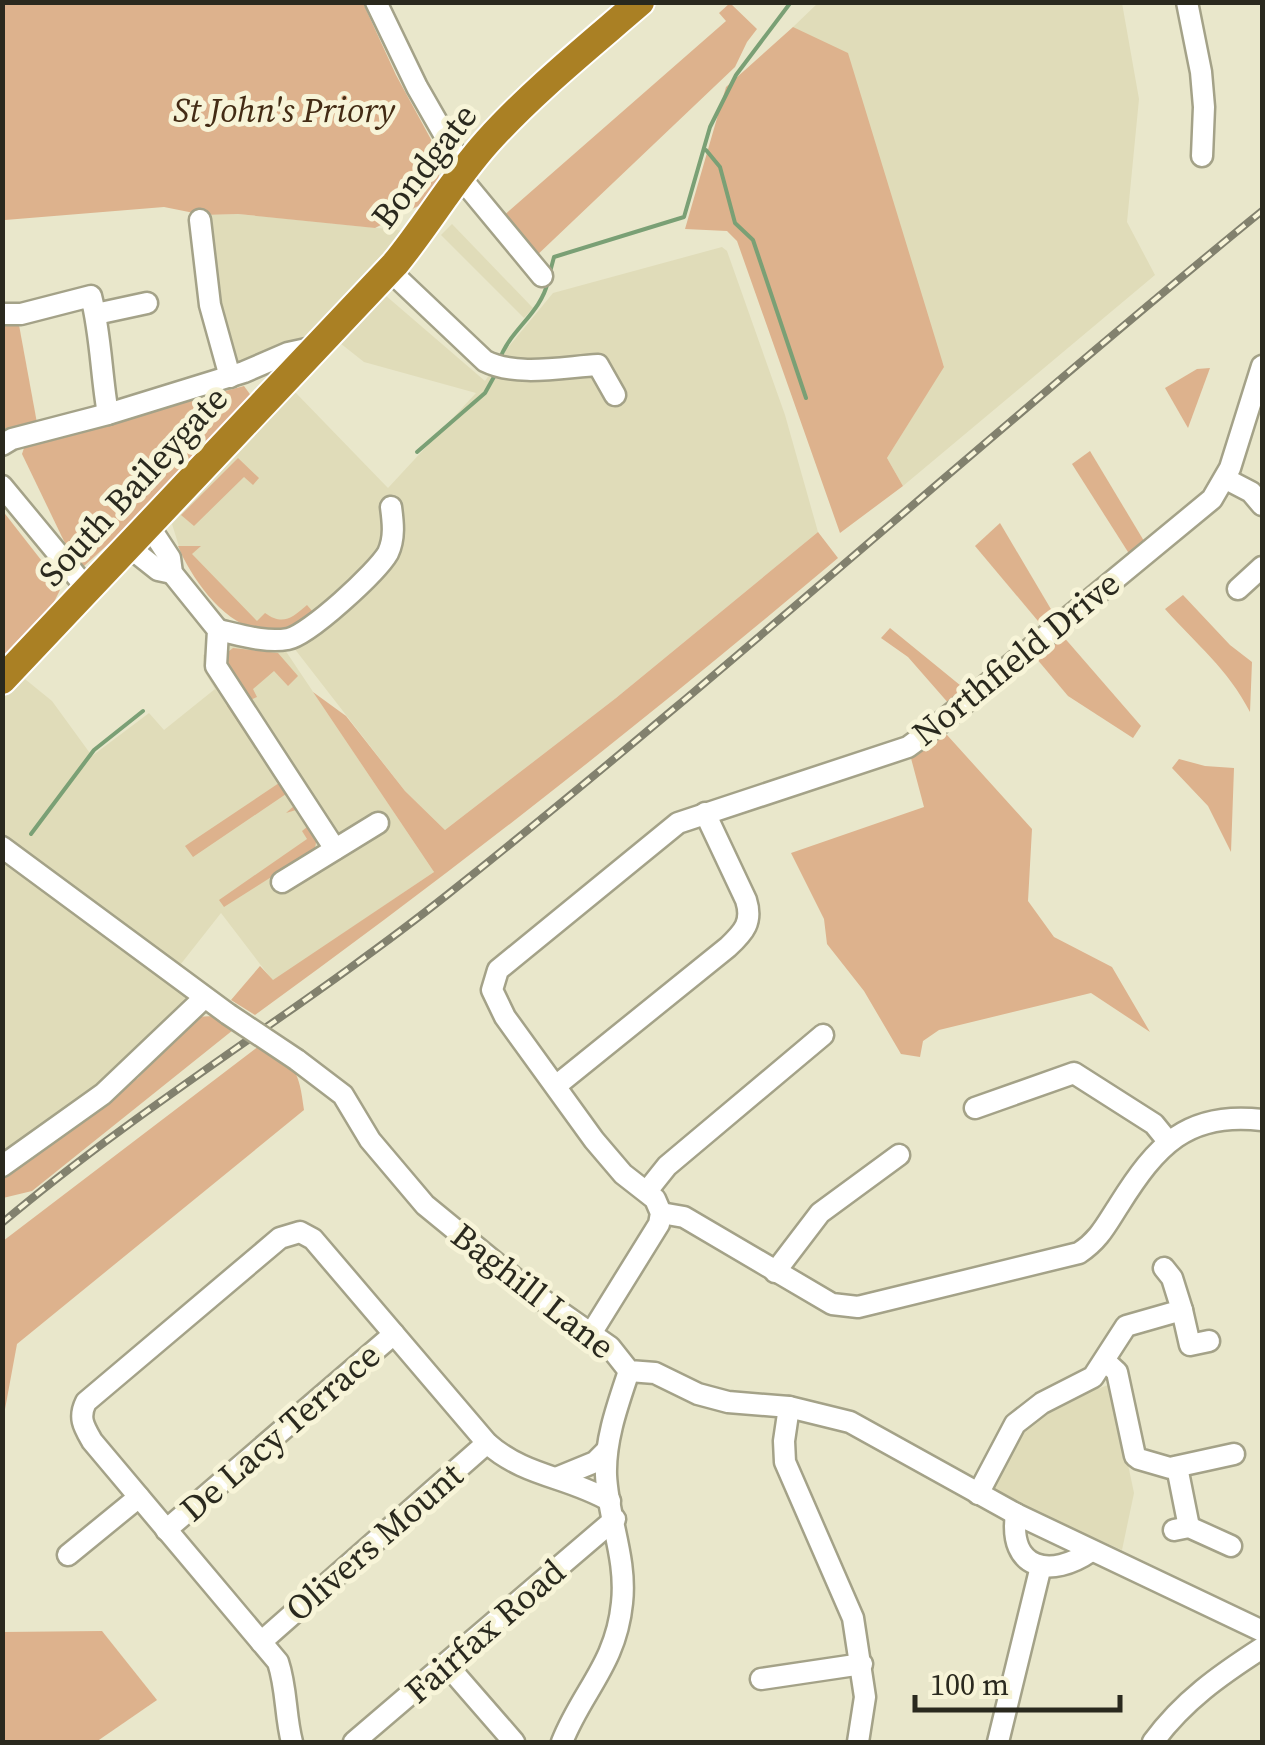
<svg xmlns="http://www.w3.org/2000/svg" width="1265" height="1745" font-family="'Source Serif 4',serif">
<rect width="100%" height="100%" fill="#e9e7cb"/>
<!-- built -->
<g fill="#e0dcb9">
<polygon points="818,3 1122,3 1139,99 1127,222 1155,275 903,486 887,458 944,366 793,27"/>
<polygon points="238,214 407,231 313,333 235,367 219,310 204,215"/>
<polygon points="452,224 533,308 524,318 441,235"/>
<polygon points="722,247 727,251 785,415 818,532 616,698 445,830 405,791 280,630 251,627 215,602 182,556 172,524 294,391 388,488 476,393 364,362 340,343 385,295 485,381 506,350 553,293"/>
<polygon points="227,641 283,647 434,872 273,981 221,913 173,974 204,998 3,1166 3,696 20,675 52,701 92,756 149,713 164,730 215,689 204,671 203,655"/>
<polygon points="1111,1384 1134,1493 1122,1550 987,1490 1022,1425 1046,1407"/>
</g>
<!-- green -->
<g fill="#ddb28d">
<polygon points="2,3 363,3 396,75 440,156 438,187 432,199 375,228 238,214 204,215 164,207 5,220"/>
<polygon points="730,3 757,29 747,42 735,67 533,259 501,218 726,21 719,13"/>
<polygon points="793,27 848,53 944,367 887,458 903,486 840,533 737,241 727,231 685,229 726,87"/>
<polygon points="3,325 19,325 37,423 3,429"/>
<polygon points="1210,368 1188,428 1165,388 1197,369"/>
<polygon points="244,386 252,397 169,489 83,567 76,566 22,454 25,445"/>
<polygon points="1090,451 1150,551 1135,563 1072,464"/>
<polygon points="238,458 259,478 253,485 244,477 194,526 181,515"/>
<polygon points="2,510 45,565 60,590 53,604 2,662"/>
<polygon points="1000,523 1055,616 1043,627 975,546"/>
<path d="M818 532 838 558C648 718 456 870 255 1015L231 1000 260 966 273 980 434 872 313 692 346 716 405 791 445 830 616 698Z"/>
<path d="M178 546H201L192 554 257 621 265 613C283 626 292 618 307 605L313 612C300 621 285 631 269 631 228 631 192 580 178 546Z"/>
<path d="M1183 595 1230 645 1252 662 1250 712C1228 669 1196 644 1165 609Z"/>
<polygon points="890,628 966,690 950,705 908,657 881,638"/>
<polygon points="1062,635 1141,726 1133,738 1068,696 1036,658"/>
<polygon points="233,648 278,653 298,676 288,686 274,671 253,689 257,697 250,700 223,663 224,655"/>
<polygon points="231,703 287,788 286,794 193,857 185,846 279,783 227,706"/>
<polygon points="938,725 1032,829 1028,901 1054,937 1112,967 1150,1032 1091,993 939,1030 923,1041 920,1057 901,1054 864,991 827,944 824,919 791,853 924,807 908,747"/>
<polygon points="1179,759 1205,766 1234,768 1231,852 1208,806 1172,768"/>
<path d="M295 805C305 819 322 832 314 850L224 907 219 900 307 839 302 831 307 827 296 810 286 813Z"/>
<polygon points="214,1016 238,1026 32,1191 3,1198 2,1178 138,1078 194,1017"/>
<path d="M263 1043C295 1065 299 1070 304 1110L17 1344 3 1420V1241Z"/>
<polygon points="102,1631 157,1700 96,1742 3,1742 3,1632"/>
</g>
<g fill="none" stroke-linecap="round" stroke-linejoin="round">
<!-- stream -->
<g stroke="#7aa075" stroke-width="4">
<polyline points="706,150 720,167 735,223 753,240 806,398"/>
<polyline points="550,272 554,257 684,217 710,127 736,75 791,2"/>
<path d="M499 361C509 330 541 314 548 281"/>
<polyline points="417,452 485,393 495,375"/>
<polyline points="31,834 94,750 143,711"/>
</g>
<defs>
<g id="minor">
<polyline points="376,2 417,87 464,169"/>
<polyline points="1187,2 1201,72 1204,107 1202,156"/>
<polyline points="460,177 542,276"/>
<polyline points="200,220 210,305 230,377"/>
<path d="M389 270 485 361C517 377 563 367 598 365L615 395"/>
<path d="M2 314H21L91 296C101 335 101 374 108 414"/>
<polyline points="96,314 147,303"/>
<polyline points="2,445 12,439 108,414 244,372 288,353 316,347"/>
<polyline points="1226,479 1251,492 1262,505"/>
<polyline points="2,486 88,590"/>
<polyline points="149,526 170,558 172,573 218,630 216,666 335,849"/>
<polyline points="129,547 158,570 172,573"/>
<polyline points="1238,589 1262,567"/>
<path d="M218 630C241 635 265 643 288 639 309 635 377 572 388 553 395 538 393 522 391 507"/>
<polyline points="2,847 228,1014"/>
<polyline points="282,882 378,823"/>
<polyline points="297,1060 343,1095 370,1140 425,1205 530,1291 610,1347 629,1371 655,1373 698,1394 728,1402 789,1407 850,1422 1016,1514 1262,1631"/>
<path d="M557 1085 728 947C744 932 753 922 746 900L705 813"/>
<polyline points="975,1108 1074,1073 1154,1124 1167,1140"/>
<polyline points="2,1166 103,1094 204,998"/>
<polyline points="647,1191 667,1166 823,1035"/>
<path d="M661 1213 684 1217 832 1304 858 1307 1079 1253C1099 1240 1106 1225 1119 1205 1156 1146 1187 1111 1262 1120"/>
<polyline points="775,1272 820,1213 899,1155"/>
<polyline points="1182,1310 1190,1345 1209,1341"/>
<polyline points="592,1332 659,1224 661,1213 655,1199 623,1174 594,1140 505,1017 492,990 498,970 678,823 908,747 938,725 1212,499 1230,468 1262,366"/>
<polyline points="1105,1361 1117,1372 1135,1456 1139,1459 1170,1468 1234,1454"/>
<polyline points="789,1407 784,1441 785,1462 853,1618 865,1697 858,1742"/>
<polyline points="1177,1467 1189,1527"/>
<polyline points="556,1478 595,1462 607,1450"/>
<polyline points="978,1494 1015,1424 1042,1403 1093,1377 1126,1326 1182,1310 1172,1278 1164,1268"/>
<path d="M1016 1514C1008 1570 1051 1579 1091 1551"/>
<polyline points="166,1530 394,1334"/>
<polyline points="1174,1530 1189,1527 1231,1546"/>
<polyline points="68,1555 139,1497"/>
<polyline points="261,1642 487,1443"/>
<polyline points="447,1665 514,1742"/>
<polyline points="761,1679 862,1664"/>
<path d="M292 1742C285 1716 287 1689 278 1662L92 1441C84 1427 78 1418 86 1402L280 1238 300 1232 313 1239 487 1443C525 1477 567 1476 610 1501"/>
<polyline points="354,1742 615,1519"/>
<path d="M562 1742C582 1691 616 1664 622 1603 627 1558 608 1519 606 1475 605 1439 618 1404 629 1371"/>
<polyline points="998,1742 1041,1566"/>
<path d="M1153 1742C1183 1701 1220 1675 1262 1648"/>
</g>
<path id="highway" d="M2 680 395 264C427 225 453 180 487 142 533 91 588 47 640 2"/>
</defs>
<!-- minor casing -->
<use href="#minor" stroke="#a4a288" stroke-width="25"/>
<!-- highway casing -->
<use href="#highway" stroke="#fff" stroke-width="32"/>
<!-- minor -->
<use href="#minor" stroke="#fff" stroke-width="20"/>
<!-- highway -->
<use href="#highway" stroke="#aa8024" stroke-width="28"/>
<defs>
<path id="rail" d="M2 1223C143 1104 303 1009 447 895 725 674 987 435 1262 211"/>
</defs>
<!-- rail casing -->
<use href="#rail" stroke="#82816e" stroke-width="8"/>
<!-- rail -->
<use href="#rail" stroke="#f7f4d8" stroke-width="4" stroke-dasharray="11" stroke-linecap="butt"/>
<defs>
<polyline id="minor-bridge" points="228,1014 297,1060"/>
</defs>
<!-- minor-bridge casing -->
<use href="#minor-bridge" stroke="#a4a288" stroke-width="25" stroke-linecap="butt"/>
<!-- minor-bridge -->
<use href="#minor-bridge" stroke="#fff" stroke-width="20"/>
</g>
<g text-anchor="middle" stroke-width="10" stroke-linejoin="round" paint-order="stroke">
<!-- park labels -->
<g font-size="35" font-style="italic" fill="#432b14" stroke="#f7f4d8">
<text x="284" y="122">St John's Priory</text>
</g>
<!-- street labels -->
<g font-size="35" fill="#2a291e" stroke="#f7f4d8">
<text transform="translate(424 166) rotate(-52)" y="12">Bondgate</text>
<text transform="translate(133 486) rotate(-47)" y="12">South Baileygate</text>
<text transform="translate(1016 658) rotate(-39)" y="12">Northfield Drive</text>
<text transform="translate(533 1291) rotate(38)" y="12">Baghill Lane</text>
<text transform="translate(280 1432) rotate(-41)" y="12">De Lacy Terrace</text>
<text transform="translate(374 1542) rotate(-41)" y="12">Olivers Mount</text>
<text transform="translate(485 1631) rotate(-41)" y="12">Fairfax Road</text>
</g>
</g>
<!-- border -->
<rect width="1265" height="1745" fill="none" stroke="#2a291e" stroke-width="10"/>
<!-- scale -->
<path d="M915 1695v15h205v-15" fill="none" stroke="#2a291e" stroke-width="5"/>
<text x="930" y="1695" font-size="30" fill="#2a291e" stroke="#f7f4d8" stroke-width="8" paint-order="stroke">100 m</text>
</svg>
